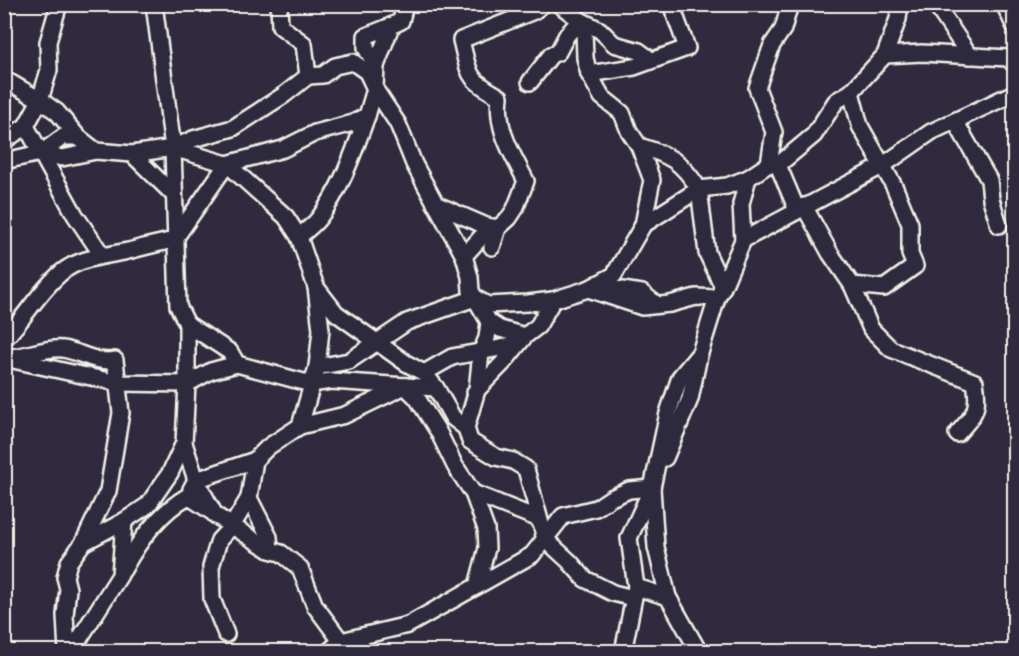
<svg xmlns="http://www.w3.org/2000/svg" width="1019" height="656" font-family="'Patrick Hand',sans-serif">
<rect width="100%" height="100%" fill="#2f2a3d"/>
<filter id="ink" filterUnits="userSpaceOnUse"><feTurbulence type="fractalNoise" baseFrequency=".0167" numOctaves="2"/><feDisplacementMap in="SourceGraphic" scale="12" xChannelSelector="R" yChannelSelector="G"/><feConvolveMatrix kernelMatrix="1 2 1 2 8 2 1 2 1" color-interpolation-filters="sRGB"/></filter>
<g filter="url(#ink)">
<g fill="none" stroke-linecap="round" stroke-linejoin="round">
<defs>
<g id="minor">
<polyline points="59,4 48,42 49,70 40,100 26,126 75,215 102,255"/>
<polyline points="559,4 580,20 584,30 585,58 589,74 602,97 622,113 629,131 639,146 652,180 643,225"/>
<polyline points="935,4 970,56"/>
<polyline points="1004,4 1014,25"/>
<polyline points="885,55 922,53 1008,58 1014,64"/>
<polyline points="376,66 366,48 366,36 391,26"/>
<polyline points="589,74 634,67 687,48 671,4"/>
<polyline points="308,76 323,75 335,66 353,62 367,72 375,89 398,124 414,164 464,256 470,277 471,291 475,298 488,305 528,303 553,300 588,289 642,307 670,304 696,297 717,298"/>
<polyline points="4,79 40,100 57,112 78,137 96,151 132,154 173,148 227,164 286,217 299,237 316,287 336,313 406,363 424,373 436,388 453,418 466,428"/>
<polyline points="530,82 551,55 558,52 567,35 580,20 600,30 614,44 639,51 651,60"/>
<polyline points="955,121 989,180 991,199 999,225"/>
<polyline points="4,141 26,126"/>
<path d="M639 146C670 155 681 161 699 189L727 186 748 178"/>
<polyline points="173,148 193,139 233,128 284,95 308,76 304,44 280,26 279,4"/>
<polyline points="41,153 62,158 96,151"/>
<polyline points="132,154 174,195"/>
<polyline points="4,161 41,153 63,137 78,137"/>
<polyline points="769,164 774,132 757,88 772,45 783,29 790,4"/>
<polyline points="778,165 797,210"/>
<polyline points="435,204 486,226 498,228"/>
<polyline points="804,206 830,253 852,285 884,288 915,266 910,254 910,224 894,186 860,126 851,92"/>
<path d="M299 237C305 231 314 225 319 218 342 188 354 151 367 116"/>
<polyline points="743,240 882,166 931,132 1014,93"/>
<path d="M492 247 498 228 509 218 515 209 526 181C512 153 496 130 500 97 466 78 470 76 461 40L534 11 543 4"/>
<polyline points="464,256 484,234 498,228"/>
<path d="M852 285 871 329 891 349 975 382C980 409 975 414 957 434"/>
<polyline points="609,288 642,293 656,304"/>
<polyline points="588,289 614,275 643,225 699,189 707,253 723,287"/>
<polyline points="489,322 500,329 525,336"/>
<polyline points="187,324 230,352 237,364 311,384 331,381 436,388"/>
<path d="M4 339C25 318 39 291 62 272 81 257 106 256 128 251 144 247 159 243 174 240L227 164 283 149 315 133 353 123 367 116 375 89 376 66 391 26 401 21 405 4"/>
<path d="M11 357C29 356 45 347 63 349 81 352 97 364 115 360L121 413 108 491 83 543 69 562 65 577 68 589 65 615 67 652"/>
<polyline points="4,358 118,383 187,384 187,324 178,306 173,148 154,4"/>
<polyline points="317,367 349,361 407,322 475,298 489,322 487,338 481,352 477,390 466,428 470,441 496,457 513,461 526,469 545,539 569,561 585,579 613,593 633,598"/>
<polyline points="424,373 452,357 516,345"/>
<polyline points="475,392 504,362 525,336 538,326 553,300"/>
<polyline points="300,426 345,415 405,386 417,398 438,431 455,466 473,493 539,519"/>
<polyline points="184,443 196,480 215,515 270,550 281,553 300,568 315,606 341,641"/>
<polyline points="665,458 690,399 699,356"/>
<polyline points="191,489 196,480 255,460"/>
<polyline points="473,493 486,529 487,548 477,586"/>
<polyline points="83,543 124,521"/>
<polyline points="270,550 269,537 249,498 255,460 268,447 300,426 317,367 321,330 316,287"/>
<path d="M123 570C139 540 159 513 188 496L212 512"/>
<polyline points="636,587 668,597 699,652"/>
<polyline points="226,634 212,599 211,567 219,540 232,526 249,498"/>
<polyline points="71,652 120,575 124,521 148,505 170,473 184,443 187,384 211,371 237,364"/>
<polyline points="328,652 341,641 408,625 532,555 563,516 596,508 611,498 629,490 652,488 656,547 668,597"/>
<polyline points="623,652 636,587 629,538 652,488 668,413 680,377 700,353 717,298 723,287 743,240 741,204 748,178 769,164 778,165 814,135 836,101 851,92 885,55 898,19 900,4"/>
</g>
</defs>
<!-- minor casing -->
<use href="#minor" stroke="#f4f1e8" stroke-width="20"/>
<!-- minor -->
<use href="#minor" stroke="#2f2a3d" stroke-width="15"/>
</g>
</g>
<!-- margin -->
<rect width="1019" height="656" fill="none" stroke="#2f2a3d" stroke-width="24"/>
<rect x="12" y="12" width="995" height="632" fill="none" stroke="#f4f1e8" stroke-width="2" filter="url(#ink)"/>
</svg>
